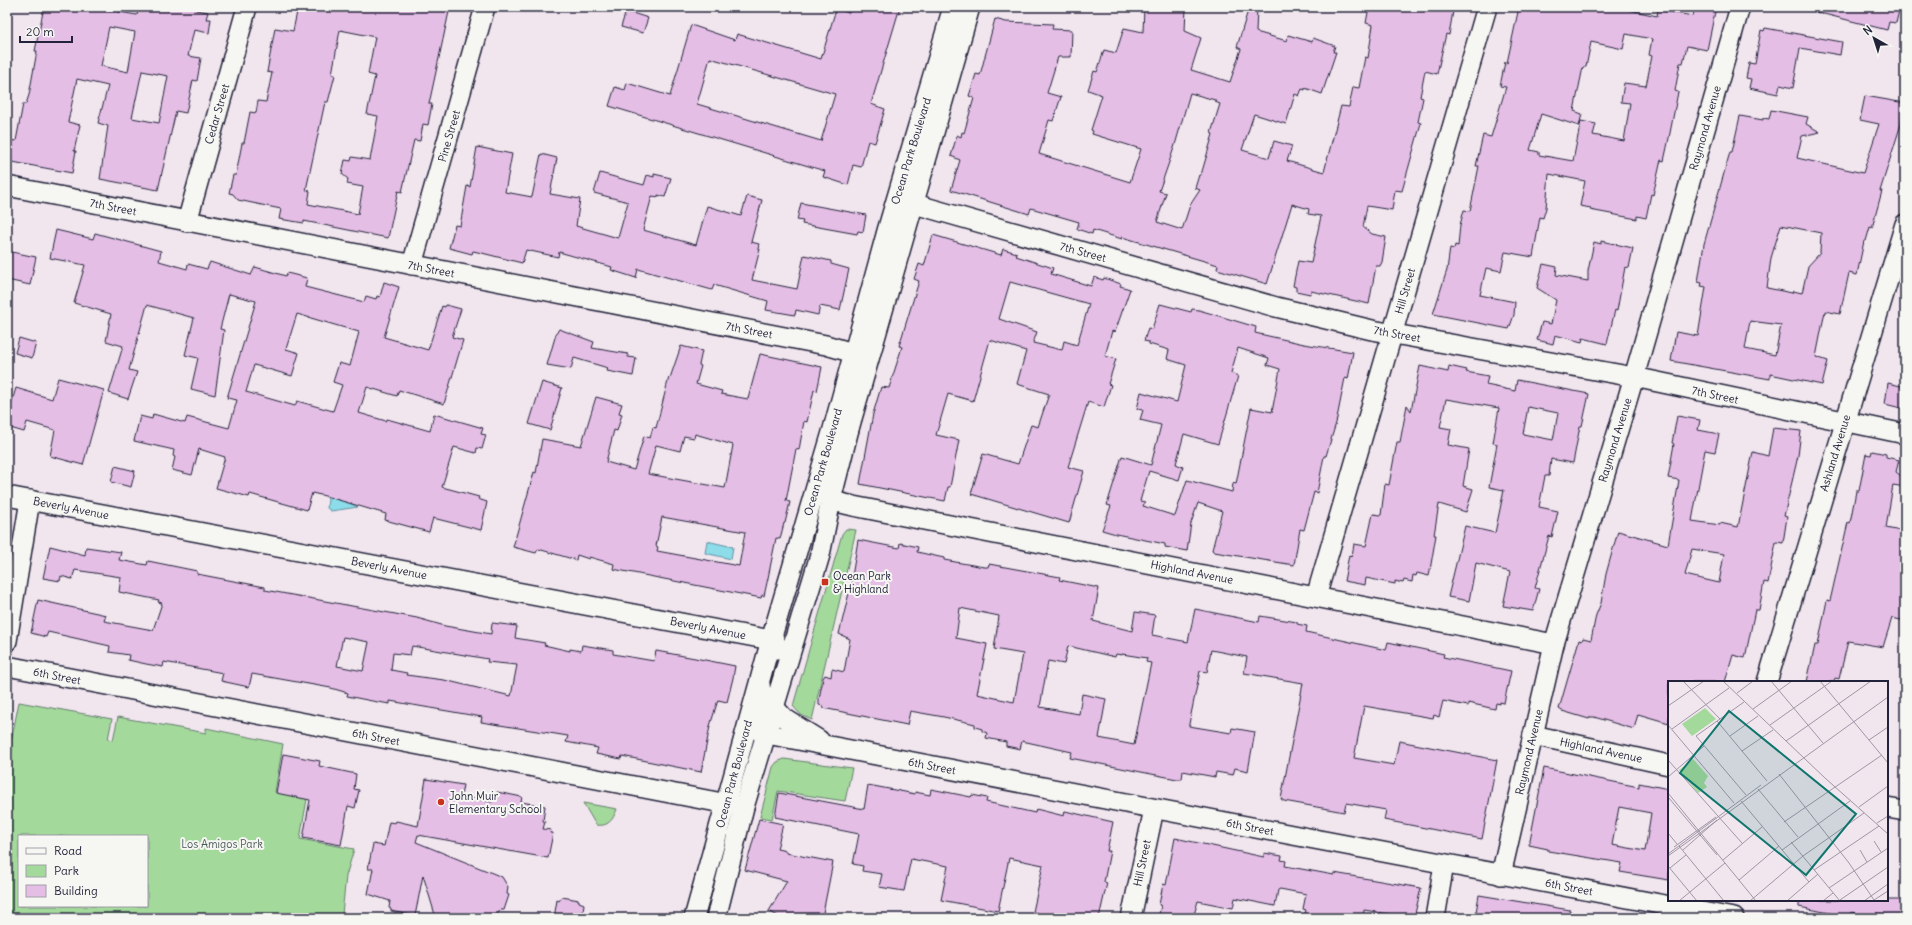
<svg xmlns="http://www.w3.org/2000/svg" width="1912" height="925" font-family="Delius,sans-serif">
<rect width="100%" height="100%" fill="#f1e5ee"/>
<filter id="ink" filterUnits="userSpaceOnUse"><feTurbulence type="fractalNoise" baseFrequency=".025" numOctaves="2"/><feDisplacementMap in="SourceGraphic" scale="8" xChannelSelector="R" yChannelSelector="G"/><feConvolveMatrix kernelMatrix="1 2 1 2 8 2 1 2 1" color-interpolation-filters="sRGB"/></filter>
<g filter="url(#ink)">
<!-- green -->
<g fill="#a4d99c" stroke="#637e6c" fill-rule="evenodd">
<polygon points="846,529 856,530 812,720 801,715 793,706 842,534"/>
<path d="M19 702 112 719 108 739 113 740 118 717 206 733V728L283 744 275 792 307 799 300 839 354 849 346 876 342 914 337 915 336 918H16L7 916V758L12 751 10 747ZM19 836H147V906H19Z"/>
<polygon points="784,759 852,768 845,801 778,791 772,819 760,817 773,767 777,762"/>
<path d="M583 803 617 809C613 820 608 827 596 825Z"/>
</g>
<!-- water -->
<g fill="#8cdce9" stroke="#6292a3">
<polygon points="325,496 349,503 358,507 331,511 327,508 328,499"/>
<polygon points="707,541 733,547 731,559 705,553"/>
</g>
<!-- building -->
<g fill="#e5bee6" stroke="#22223b" fill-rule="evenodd">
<path d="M44 7H90L137 15 139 7H197L196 10 208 12 206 19H211L209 33 194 30 188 56 201 58 197 81 193 80 186 113 176 111 158 190 100 179 108 126 98 123 108 86 77 79 68 122 80 125 74 151H76L72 173 7 161V140L16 141 23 104H26L29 95 37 51H35ZM109 27 135 32 128 72 101 66ZM142 71 168 76 159 123 132 118Z"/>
<path d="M298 7H450L429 104H432L428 125 423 124 420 141 414 140 402 192 398 191 388 238 304 221V223L279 219 281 209 238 200 233 194 229 193 233 175H236L242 143H244L250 112 256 113 258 101 266 102 272 73 267 72 275 28 293 31ZM340 30 375 37 368 74 375 76 367 114 378 116 370 160 352 157 351 161 345 160 342 174 348 179 347 184 363 187 358 214 308 204 310 191 306 190 325 102H328L335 75 332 74Z"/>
<path d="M851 7H900L871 104 885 109 875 143 868 141 861 167 853 165 848 185 823 177 825 171 609 106 615 87 625 90 627 83 670 96 691 25 735 40 737 34 821 59 836 9 849 13ZM710 58 835 94 821 141 697 104Z"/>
<path d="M1144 7H1186L1185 31 1201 38 1191 70 1230 82 1241 49 1237 47 1249 7H1257L1256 32 1287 41 1288 35 1312 42 1313 38 1335 46 1333 52H1336L1322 94 1305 88V90L1302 89 1299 96 1295 94 1286 124 1254 114 1242 150 1269 158 1274 141 1292 146 1287 161 1324 172 1341 106 1349 107 1353 87 1359 88 1365 57 1368 58 1373 25 1366 23 1369 7H1427L1453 11 1449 35 1446 34 1437 74 1425 71 1420 97 1423 98 1418 122 1421 123 1402 191 1395 190 1392 210 1367 206 1363 227 1372 234 1386 237 1382 262 1380 266H1376L1369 304 1311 291 1310 294 1296 291V287L1293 286 1298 261 1311 263 1321 216 1308 214 1309 209 1292 204 1267 284 1217 269 1218 265 1122 237V239L1093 230 1092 234 1077 229 1079 222 1031 208 1029 214 951 190 960 160 951 156 957 135 961 137 962 132 964 133 974 98 969 96 976 74 980 75 995 19 1006 22 1053 24 1052 29 1072 30 1071 57H1058L1047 93 1061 97 1053 121 1049 120 1039 154 1130 182 1141 149 1092 134 1093 131 1091 130 1102 95 1088 90 1094 71 1097 72 1104 50 1116 53 1124 28 1143 32ZM1190 93 1215 100V102L1220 104 1211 133 1213 134 1201 175H1199L1195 188 1200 190 1190 205 1182 230 1157 222 1166 193 1159 191 1175 145Z"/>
<path d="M1519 7H1616L1657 16 1658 10 1693 16 1695 7H1716L1707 50 1687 46 1683 63H1680L1675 91 1678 92 1669 138 1664 161 1661 160 1653 195 1651 194 1646 218 1637 216V219L1590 210 1591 208 1580 206 1585 181 1549 174 1546 208 1543 218 1540 217 1533 257 1505 252 1501 271 1486 268 1480 295 1515 302 1514 315 1509 329 1433 314 1447 270 1450 248 1454 249 1455 245 1458 246 1460 225 1464 210 1470 211 1479 166H1476L1483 135 1491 137 1506 87 1500 86 1505 62 1507 63ZM1626 34 1652 39 1649 55 1652 56 1646 86 1624 83 1621 102 1630 103 1624 141 1593 135 1596 124 1581 121 1573 161 1539 155V152L1530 150 1541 114 1579 126 1582 114 1574 111 1583 67H1586L1591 42 1623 49Z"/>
<polygon points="1817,7 1900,7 1896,23 1889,22 1887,30 1816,12"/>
<polygon points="626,11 648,18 643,33 621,27"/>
<polygon points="1765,28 1842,42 1840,55 1800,48 1793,88 1780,85 1778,94 1749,88 1751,79 1746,78 1749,63 1755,64 1761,30 1764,31"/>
<path d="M1865 96 1905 103 1901 124 1880 191H1882L1872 228 1870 227 1866 241H1864L1857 275 1849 273 1840 314 1825 311 1816 357 1828 361 1822 385 1770 374V379L1671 361 1676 332 1698 336 1706 287 1701 286 1702 283 1698 282 1704 244 1730 152H1732L1740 116 1763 120V118L1769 119 1771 110 1808 117 1806 124 1820 132 1802 136 1797 158 1863 173 1879 124 1860 120ZM1781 225 1821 233 1820 253 1808 266 1802 293 1793 291 1792 293 1767 288 1771 258ZM1750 321 1781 325 1775 355 1745 349Z"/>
<polygon points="477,147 512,154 505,192 532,197 541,154 557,158 550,194 580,199 576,226 618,238 628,202 594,193 600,173 644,185 647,175 654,177 654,174 671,178 665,197 658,195 658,197 652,196 643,230 696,245 707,206 741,216 747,196 762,200 751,242 759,244 758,249 760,249 752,280 797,289 804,255 831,261 831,264 849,269 840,310 820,306 818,315 796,310 795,315 766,310 768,301 714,285 712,290 638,269 636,278 611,270 612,267 559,252 558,257 526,250 522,263 482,253 473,251 472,254 449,248 455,225 460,226 467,186 470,187"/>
<polygon points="801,203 866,215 863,232 858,231 857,234 802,224 803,221 797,220"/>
<path d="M56 230 93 239 95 233 161 251 159 261 187 269 188 264 207 269 210 262 251 275 255 267 286 276 287 273 307 278 305 287 364 302 366 296 376 299 377 296 380 297 384 282 399 287 384 337 428 350 442 306 445 307 446 305 461 309 452 337 463 340 444 404 399 390 397 396 367 387 359 413 386 421 387 419 430 431 434 414 483 428 481 434 486 435 482 449 477 448 476 453 454 447 442 487 479 497 478 499 487 502 481 530 433 518 429 532 385 520 386 514 325 496 312 493 307 510 250 494 249 497 216 488 225 457 199 449 192 475 172 470 175 457 173 456 174 450 134 441 140 416 152 419 153 414 185 423 187 417 229 428 237 400 227 398 256 301 229 294 220 329 224 330 215 395 191 389 198 358 185 355 194 318 147 305 129 370 137 372 128 399 109 393 123 346 106 341 111 314 74 303 85 265 50 258ZM297 314 359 332 350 366 339 363 333 382 342 385 333 411 297 401 295 406 246 392 254 365 292 376 299 353 286 349Z"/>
<path d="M933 235 1001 255 1003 249 1017 253 1016 256 1053 268 1051 274 1091 286 1094 277 1103 280 1104 278 1121 284 1120 286 1130 289 1115 332 1112 331 1105 356 1116 359 1108 384 1111 385 1104 407 1088 402 1068 467 1084 471 1069 523 971 494 983 454 1018 464 1031 425 1038 427 1049 394 1017 384 1026 351 990 340 973 401 948 394 936 435 959 440 950 487H948L945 501 860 484 873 414 881 387 889 388 902 347 899 346 919 281 914 279 919 264 924 266ZM1010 282 1089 304 1077 345 1064 341 1062 350 1033 343 1037 332 999 319Z"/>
<polygon points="1601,241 1633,248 1629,268 1625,267 1617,311 1615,310 1607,344 1583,338 1582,342 1555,335 1553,344 1537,340 1542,322 1551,324 1556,300 1537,288 1543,264 1557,267 1556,275 1588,281 1588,271 1594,242 1601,244"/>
<polygon points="7,251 36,257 30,285 7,280"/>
<path d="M1160 304 1191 312 1192 309 1199 310 1256 327 1255 333 1304 344 1353 352 1348 379 1345 378 1336 423 1326 456H1324L1317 493 1314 492 1304 530 1300 529 1294 565 1214 552 1212 550 1222 511 1198 503 1191 523 1187 551 1165 547V544L1116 534 1102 530 1111 506 1107 505 1122 456 1151 465 1161 425 1140 420 1143 410 1137 409 1141 392 1177 402 1186 365 1167 359 1169 350 1149 344V342L1144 341 1148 328 1152 329ZM1238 348 1269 358 1267 365 1280 369 1272 412 1251 408 1236 484 1233 483 1232 492 1187 480 1175 516 1143 506 1145 502 1140 501 1149 471 1179 480 1183 467 1176 464 1184 434 1218 444 1238 376 1231 373Z"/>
<polygon points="559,329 594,342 592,348 628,354 628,357 636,358 633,376 607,371 608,368 574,358 571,369 547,365 556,334"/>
<polygon points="19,338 36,343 32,358 15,353"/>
<path d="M681 346 702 351 699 365 701 366 696 384 722 391 721 394 748 399 760 354 822 367 817 391 814 390 807 422 804 421 799 450 796 449 786 501 790 502 785 523H784L780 539 776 538 768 578 764 596 762 595 761 598 613 569 614 564 589 557V559L577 555 576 560 538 549 536 553 513 547 534 472 536 473 542 439 581 446 596 397 622 404 619 413 622 414 617 431 614 430 606 462 634 470 644 436 650 438 653 427 656 428 669 377 670 378ZM695 434 733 445 725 488 648 474 656 445 680 451 684 436 694 438ZM662 517 745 532 739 566 657 551 658 547 656 546Z"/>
<path d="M1420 366 1448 372 1449 366 1467 370 1466 372 1488 376 1486 385 1515 391 1517 380 1589 394 1582 426H1580L1573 463 1551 459 1549 476H1545L1539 507 1558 511 1552 537 1549 536 1535 588 1539 589 1533 611 1503 606 1510 572 1476 563 1469 601 1448 597 1465 526 1495 533 1504 490 1489 487 1497 444 1493 443 1499 408 1446 399 1440 427 1451 429 1448 445 1469 449 1463 486 1473 489 1466 512 1439 504 1434 535H1436L1429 576 1417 573 1416 576 1413 575 1412 582 1404 580 1403 583 1395 581V584L1366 578 1365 585 1344 581 1349 555 1352 556 1354 544 1366 546 1373 514 1381 515 1385 484 1389 485 1397 442H1400L1407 405 1411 411ZM1528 407 1558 413 1553 440 1523 434Z"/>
<polygon points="58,378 104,390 83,465 50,456 55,430 27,422 24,432 7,427 7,418 16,388 52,399"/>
<polygon points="542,382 562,388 550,430 529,424"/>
<polygon points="1888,383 1905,387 1905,409 1885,404"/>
<path d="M1677 416 1700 420 1698 430 1719 434 1715 452 1705 450 1692 521 1720 525V523L1738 527 1753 452 1768 456 1773 428 1801 431 1798 456 1784 516 1787 517 1783 543 1776 542 1768 583 1764 582 1759 610H1755L1745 658 1733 655 1725 682H1669V723L1638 714 1634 729 1594 717H1590L1589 719 1562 711 1559 709 1579 640 1582 641 1583 638 1591 640 1596 615 1601 603 1606 574 1618 531 1668 545 1679 480 1668 478 1674 444 1672 443ZM1692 549 1724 554 1719 583 1685 575Z"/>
<polygon points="1872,451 1886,454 1886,457 1899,460 1896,472 1905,479 1905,487 1893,485 1886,528 1905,532 1902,550 1905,550 1905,621 1892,618 1883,647 1848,641 1839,679 1835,678 1834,682 1807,682 1815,645 1818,645 1827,600 1830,601 1848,522 1850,523 1856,491 1859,491 1866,454 1871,455"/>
<polygon points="115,466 135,471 131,487 111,482"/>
<path d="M858 540 899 548 900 543 918 547 917 552 944 558V560L984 567H988L989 564 1016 569 1060 577 1059 580 1099 588 1093 621 1132 631 1135 612 1155 615 1152 635 1188 642 1195 609 1259 622 1260 616 1297 622V624L1307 626 1306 632 1386 650 1388 642 1444 654 1443 657 1511 671 1504 703 1500 702V704L1496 703 1495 709 1468 703V706L1443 701 1439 717 1434 715 1433 718 1364 706 1354 758 1394 765 1399 741 1497 760 1482 839 1384 820 1386 810 1346 803 1344 812 1284 801 1281 799 1303 683 1244 673 1247 657 1211 650 1207 672 1200 671 1189 724V726L1231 733 1232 728 1255 732 1248 771 1235 768 1233 775 1216 772 1215 777 1183 771 1182 779H1177L1070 758 1072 752 1022 741 1020 749 1006 746V742L986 738 987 733 982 731V729L975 727V724L944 717 910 711 907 725 823 708V706L819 705V699L823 678 825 675 831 677 832 669 844 672 850 639 839 634 850 589ZM960 608 999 616 994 649 1023 654 1014 702 977 694 987 644 956 638ZM1068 646 1115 657 1116 654 1122 655V654L1147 658 1146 662 1151 663 1134 745 1099 738 1106 699 1082 694 1079 714 1040 707 1048 661 1064 664Z"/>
<path d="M50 546 85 555 86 547 121 552 119 560 147 565 148 561 197 571V574L265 587V590L417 618 445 626 491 634 492 623 517 626 515 638 545 643 544 645 570 651V649L581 651 582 645 613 650V654L654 661 656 651 695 658 735 666 733 678 727 702 718 700 710 726 701 772 622 756 621 759 596 754 598 748 566 742 568 736 481 722 482 717 390 701V704L372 701 347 696 348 693 331 688 252 674 249 687 221 681 223 673 164 662 163 667 146 664 128 660 129 655 109 652 110 646 48 632 46 637 31 633 38 600 106 615 104 621 153 630 162 603 158 602 159 600 119 592 121 577 75 570 72 579 61 576 60 581 43 578ZM343 637 369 642 363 671 337 666ZM412 646 488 659 487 662 517 665 511 696 444 680 406 675 407 673 391 670 393 653 410 655Z"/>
<polygon points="283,754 320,761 319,766 356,774 354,789 359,790 355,808 348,806 341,845 303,838 310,800 276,793"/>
<path d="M1544 768 1639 787V783L1669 789V880L1620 872 1622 863 1548 851V849L1529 845ZM1619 807 1651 813 1645 851 1612 845Z"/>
<polygon points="426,779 463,785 461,796 492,802 494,794 496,795 497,792 522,797 521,802 545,806 543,821 545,822 543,829 551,830 550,833 553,833 548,858 418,835 416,842 502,877 508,887 507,894 509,895 504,910 501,910 495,916 473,913 472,918 436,918 423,875 415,916 391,911 391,909 389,908 390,901 368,894 373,869 368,869 373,844 384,846 389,822 395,823 396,821 418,826"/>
<polygon points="868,785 905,792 915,794 915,792 930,795 931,789 971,797 972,795 987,798 986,802 1035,813 1036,809 1064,816 1065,811 1113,822 1107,851 1110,851 1104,882 1107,883 1099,918 1062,918 1033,912 1043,865 1009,858 998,911 941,900 948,866 911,859 904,891 879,887 882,874 862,871 863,866 853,864 859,834 775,817 779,793 864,809"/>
<polygon points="759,819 783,824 777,849 786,851 786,853 833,862 822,918 781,918 769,911 787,881 745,870"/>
<polygon points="1175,838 1259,856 1264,857 1264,853 1282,856 1281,860 1286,861 1285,866 1334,875 1334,873 1421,888 1414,918 1364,910 1363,918 1304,918 1306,910 1303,909 1306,894 1280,889 1278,890 1275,906 1235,898 1233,908 1198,901 1193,918 1158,918 1161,906 1159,905 1163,884 1166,885"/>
<polygon points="1479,895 1570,910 1569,918 1475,918"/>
<polygon points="562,897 579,900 579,902 584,904 582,918 554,918 557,900 559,901"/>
<polygon points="1799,900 1905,900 1905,918 1876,913 1876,917 1851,912 1850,917 1799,907"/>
</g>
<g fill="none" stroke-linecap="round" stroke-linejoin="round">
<defs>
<g id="minor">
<polyline points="7,186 826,345 860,355 861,362"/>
<polyline points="897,199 1276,307 1372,330 1634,377 1905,434"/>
<polyline points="187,222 247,7"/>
<polyline points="412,265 485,7"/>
<polyline points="849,429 849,402 852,393"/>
<path d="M823 490C828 502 842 503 853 506L1554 644"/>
<polyline points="7,496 771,640 775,641 778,649"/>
<polyline points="1316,597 1487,7"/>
<polyline points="7,641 30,500"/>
<polyline points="7,666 738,806"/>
<polyline points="1767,682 1905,224"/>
<polyline points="760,684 762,703 755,725 755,729 767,734 1298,836 1734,918"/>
<polyline points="775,697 775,708 784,718 819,740"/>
<polyline points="1533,735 1669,765"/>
<polyline points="1887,808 1905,811"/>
<polyline points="1501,875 1554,644 1634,377 1740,7"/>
<polyline points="694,918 771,640 833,429 887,231 953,7"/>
<polyline points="716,918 744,807 820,555 831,500 849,429 970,7"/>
<polyline points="1131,918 1154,809"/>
<polyline points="1435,918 1444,864"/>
</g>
</defs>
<!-- minor casing -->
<use href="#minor" stroke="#22223b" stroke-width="22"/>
<!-- minor -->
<use href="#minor" stroke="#f6f6f2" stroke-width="19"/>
</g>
</g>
<!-- markers -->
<g fill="#c8321e" stroke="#f6f6f2" stroke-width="1.5">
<rect x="821" y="578" width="8" height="8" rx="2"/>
<circle cx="441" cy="802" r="4"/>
</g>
<g text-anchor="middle" stroke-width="4" stroke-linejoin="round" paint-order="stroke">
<!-- street labels -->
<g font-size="11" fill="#22223b" stroke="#f6f6f2">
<text transform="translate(217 114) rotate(-74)" y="4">Cedar Street</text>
<text transform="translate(1705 128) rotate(-74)" y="4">Raymond Avenue</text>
<text transform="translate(449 136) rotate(-74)" y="4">Pine Street</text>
<text transform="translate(911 151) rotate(-73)" y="4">Ocean Park Boulevard</text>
<text transform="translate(113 207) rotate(11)" y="4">7th Street</text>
<text transform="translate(1083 252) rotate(15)" y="4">7th Street</text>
<text transform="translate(431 269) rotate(11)" y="4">7th Street</text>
<text transform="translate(1405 291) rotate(-74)" y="4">Hill Street</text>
<text transform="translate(749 330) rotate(11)" y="4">7th Street</text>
<text transform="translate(1397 334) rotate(10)" y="4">7th Street</text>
<text transform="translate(1715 395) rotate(12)" y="4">7th Street</text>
<text transform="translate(1615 440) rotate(-73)" y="4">Raymond Avenue</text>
<text transform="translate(1835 453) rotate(-73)" y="4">Ashland Avenue</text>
<text transform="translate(823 462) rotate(-74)" y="4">Ocean Park Boulevard</text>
<text transform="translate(71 508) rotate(11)" y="4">Beverly Avenue</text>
<text transform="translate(389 568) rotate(11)" y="4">Beverly Avenue</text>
<text transform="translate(1192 572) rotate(11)" y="4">Highland Avenue</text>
<text transform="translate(708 628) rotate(11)" y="4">Beverly Avenue</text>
<text transform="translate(57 676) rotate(11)" y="4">6th Street</text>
<text transform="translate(376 737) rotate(11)" y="4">6th Street</text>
<text transform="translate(1601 750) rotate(12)" y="4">Highland Avenue</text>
<text transform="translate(1529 752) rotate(-77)" y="4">Raymond Avenue</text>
<text transform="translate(932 766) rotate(11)" y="4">6th Street</text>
<text transform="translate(734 774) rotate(-75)" y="4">Ocean Park Boulevard</text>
<text transform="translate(1250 827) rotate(11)" y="4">6th Street</text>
<text transform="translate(1142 863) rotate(-78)" y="4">Hill Street</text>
<text transform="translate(1569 887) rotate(11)" y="4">6th Street</text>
</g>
<!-- poi labels -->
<g font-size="11" fill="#22223b" stroke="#f6f6f2" text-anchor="start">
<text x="833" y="580">Ocean Park<tspan x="833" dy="13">&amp; Highland</tspan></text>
<text x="449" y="800">John Muir<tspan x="449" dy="13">Elementary School</tspan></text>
</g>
<!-- park labels -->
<g font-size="11" fill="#495958" stroke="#f6f6f2">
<text x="222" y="848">Los Amigos Park</text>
</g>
</g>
<!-- overview -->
<g transform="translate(1668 681)">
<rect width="220" height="220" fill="#f1e5ee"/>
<path d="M37 27 48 38 24 55 14 43ZM25 78 40 95 36 102 39 106 30 112 11 89Z" fill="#a4d99c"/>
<path fill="none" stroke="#9e97a6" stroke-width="1" d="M15 0 52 38M55 0 157 97 220 153M103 0 155 62M152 0 220 82M69 12 85 0M76 21 28 55 78 114M0 25 36 0M85 28 124 0M49 40 99 100M0 44 66 122M102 44 164 0M4 48 61 7M62 55 90 35M201 59 220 46M118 60 203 0M74 70 105 49M0 79 74 162M111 93 181 182 206 219M0 96 36 65M90 108 130 156M0 112 88 220M0 116 49 174M73 120 141 201M191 126 220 105M116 141 214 74M209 142 220 135M0 152 9 163M206 160 213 171M123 161 172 220M11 165 56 220M6 166 48 136M15 169 49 139M114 169 182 120M192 169 199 181M0 173 93 104M0 175 220 16M55 179 94 146M0 185 29 220M2 187 18 174M146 189 211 145M71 199 111 165M161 207 220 167M172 219 220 186M206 219 220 210M11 220 57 182M82 220 135 175 196 132M119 220 150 193M155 220 165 212M196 220 220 203"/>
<path fill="#0f766e" fill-opacity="0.15" stroke="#0f766e" stroke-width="2" d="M61 30 188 133 138 194 12 92Z"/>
<rect width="220" height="220" fill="none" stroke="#22223b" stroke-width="2"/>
</g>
<!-- margin -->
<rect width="1912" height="925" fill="none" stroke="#f6f6f2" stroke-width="24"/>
<rect x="12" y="12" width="1888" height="901" fill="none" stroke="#22223b" stroke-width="1.5" filter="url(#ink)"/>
<!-- legend -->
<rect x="18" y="835" width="130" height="72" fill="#f6f6f2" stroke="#a1a1a9"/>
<rect x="26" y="848" width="20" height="6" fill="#f6f6f2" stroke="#a1a1a9"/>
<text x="54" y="855" font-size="12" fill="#22223b">Road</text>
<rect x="26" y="865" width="20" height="12" fill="#a4d99c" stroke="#a1a1a9"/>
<text x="54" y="875" font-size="12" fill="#22223b">Park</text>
<rect x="26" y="885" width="20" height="12" fill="#e5bee6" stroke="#a1a1a9"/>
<text x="54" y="895" font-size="12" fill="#22223b">Building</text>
<!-- north arrow -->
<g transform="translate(1874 38) rotate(321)" stroke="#f6f6f2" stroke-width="3" paint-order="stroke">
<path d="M0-3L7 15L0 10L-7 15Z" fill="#22223b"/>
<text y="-6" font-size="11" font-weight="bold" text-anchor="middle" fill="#22223b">N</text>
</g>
<!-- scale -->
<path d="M20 36v6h52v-6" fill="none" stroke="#22223b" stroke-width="2"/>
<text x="26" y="36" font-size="12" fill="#22223b" stroke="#f6f6f2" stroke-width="3" paint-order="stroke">20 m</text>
</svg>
